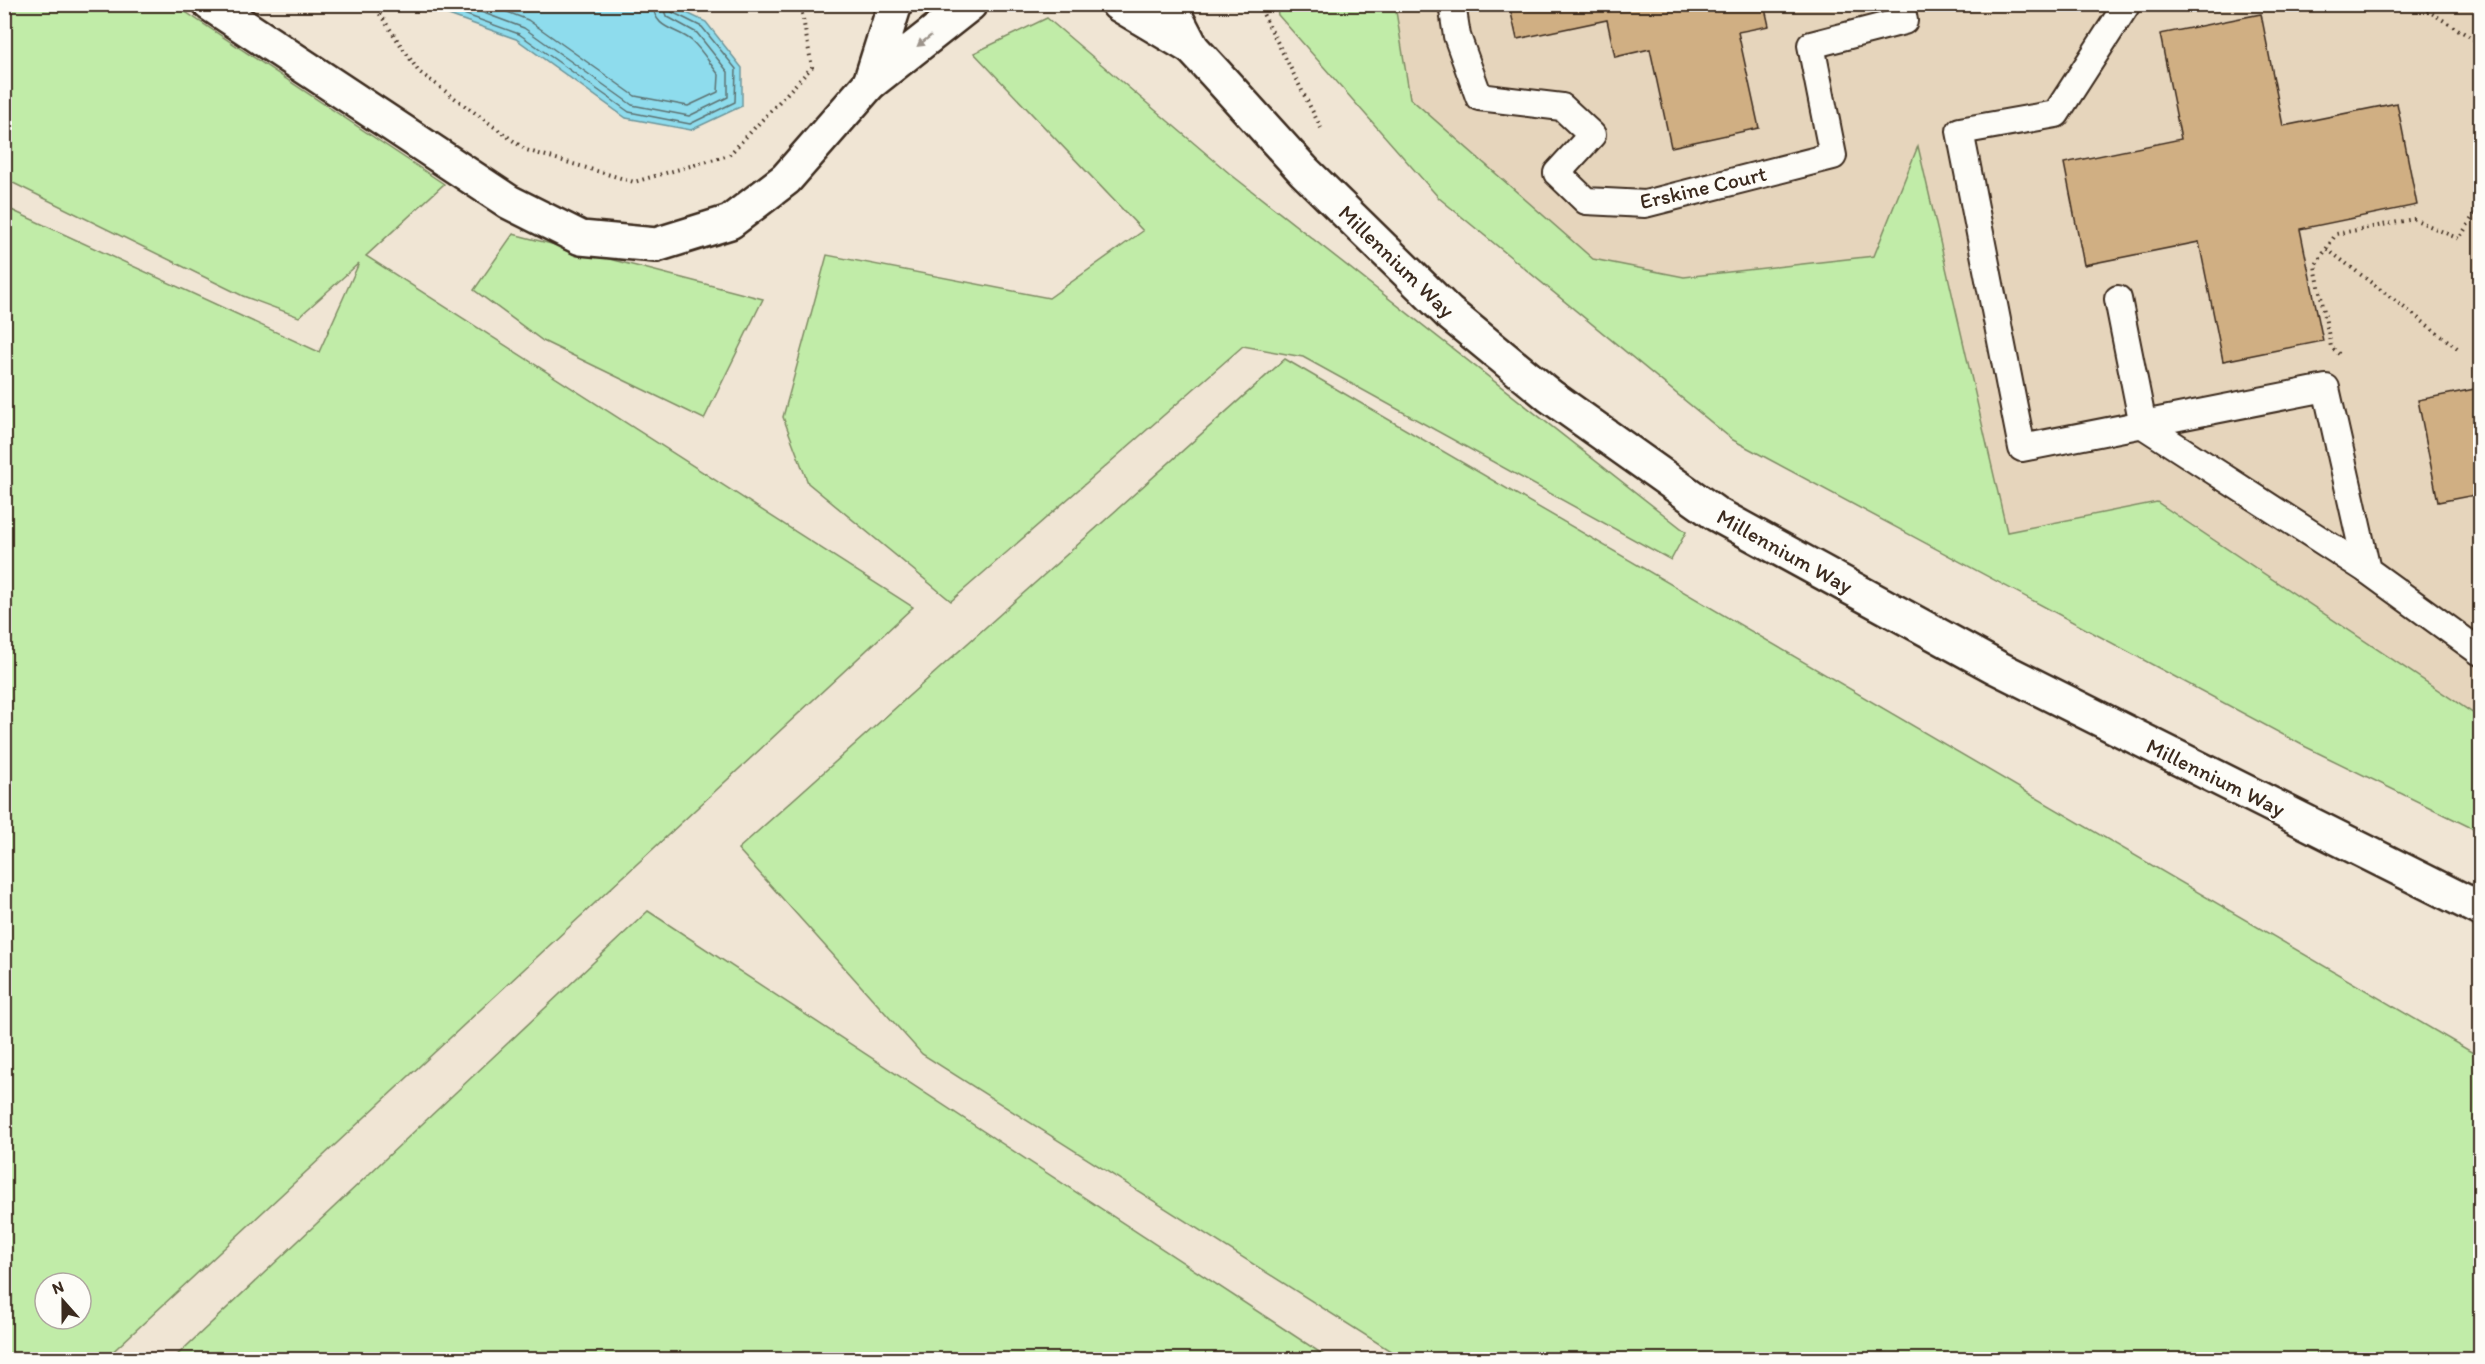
<svg xmlns="http://www.w3.org/2000/svg" width="2485" height="1364" font-family="Itim,sans-serif">
<rect width="100%" height="100%" fill="#f0e5d4"/>
<filter id="ink" filterUnits="userSpaceOnUse"><feTurbulence type="fractalNoise" baseFrequency=".0167" numOctaves="2"/><feDisplacementMap in="SourceGraphic" scale="12" xChannelSelector="R" yChannelSelector="G"/><feConvolveMatrix kernelMatrix="1 2 1 2 8 2 1 2 1" color-interpolation-filters="sRGB"/></filter>
<g filter="url(#ink)">
<!-- built -->
<polygon fill="#e6d5bc" points="1395,5 2480,5 2480,718 2157,502 2007,532 1918,148 1874,256 1684,277 1593,259 1409,97"/>
<!-- green -->
<g fill="#c1eca8" stroke="#7e8b63" stroke-width="1.5" fill-rule="evenodd">
<path d="M5 4 175 5 444 184 366 256 913 607 105 1359H5V207L319 352 359 263 299 317 243 296 5 179ZM45 1283H81V1319H45Z"/>
<polygon points="1276,5 1395,5 1410,98 1593,259 1684,277 1874,256 1918,146 2007,532 2157,502 2480,718 2480,832 2306,747 1733,440 1439,198 1278,15"/>
<polygon points="1047,18 1229,173 1686,532 1671,560 1303,357 1243,346 951,601 808,483 783,417 827,255 1049,298 1143,231 974,53"/>
<polygon points="513,234 763,299 704,419 543,341 474,290"/>
<polygon points="1285,359 2480,1057 2480,1359 1403,1359 922,1054 738,849"/>
<polygon points="648,911 1330,1359 173,1359"/>
</g>
<!-- water -->
<polygon fill="#8edced" stroke="#6d959a" stroke-width="1.5" points="438,5 670,5 706,22 742,68 742,106 691,130 626,118 516,39 446,14"/>
<g fill="none" stroke-linecap="round" stroke-linejoin="round">
<!-- shore -->
<g stroke="#5c7171" stroke-width="1.5">
<polyline points="446,4 450,9 519,34 629,112 690,124 735,102 736,69 702,27 672,12 669,4"/>
<polyline points="460,4 524,28 632,105 689,116 728,97 728,72 697,33 666,16 662,4"/>
<path d="M487 4 528 20 635 96 688 106 718 92 719 75C710 64 702 50 692 41 677 28 654 30 653 4"/>
</g>
</g>
<!-- building -->
<g fill="#d0af83" stroke="#3b2a1e" stroke-width="1.5">
<polygon points="1509,4 1764,4 1769,26 1738,32 1759,128 1671,147 1650,49 1615,57 1607,20 1517,39"/>
<polygon points="2261,14 2283,126 2397,103 2417,205 2300,229 2323,341 2223,361 2199,242 2084,265 2064,163 2181,139 2160,34"/>
<polygon points="2480,388 2480,494 2438,502 2418,400"/>
</g>
<g fill="none" stroke-linecap="round" stroke-linejoin="round">
<defs>
<g id="service">
<polyline points="1452,4 1457,36 1479,97 1562,107 1592,135 1557,173 1586,201 1645,204 1833,156 1811,45 1904,21 1901,4"/>
<polyline points="2127,4 2056,114 1960,131 2022,448 2326,388 2367,570 2480,652"/>
<polyline points="2118,299 2143,425 2367,570"/>
</g>
<g id="minor">
<polyline points="210,4 509,202 581,238 656,245 730,222 786,179 870,83 970,4"/>
<polyline points="870,83 895,4"/>
</g>
<g id="primary">
<polyline points="1118,4 1192,48"/>
<polyline points="1169,4 1192,48 1216,74 1304,171 1449,313 1550,396 1716,514 1996,667 2480,909"/>
</g>
</defs>
<!-- service casing -->
<use href="#service" stroke="#3b2a1e" stroke-width="30"/>
<!-- minor casing -->
<use href="#minor" stroke="#3b2a1e" stroke-width="38"/>
<!-- primary casing -->
<use href="#primary" stroke="#3b2a1e" stroke-width="38"/>
<!-- path -->
<g stroke="#3b2a1e" stroke-width="4" stroke-dasharray="1.5 4.5" stroke-linecap="butt">
<polyline points="373,4 419,72 526,150 634,182 729,155 812,67 801,8 793,4"/>
<polyline points="1258,4 1321,128"/>
<polyline points="2417,4 2480,43"/>
<polyline points="2327,249 2460,350"/>
<polyline points="2339,354 2331,347 2315,266 2336,234 2414,219 2459,239 2480,205"/>
</g>
<!-- service -->
<use href="#service" stroke="#fdfcf7" stroke-width="26"/>
<!-- minor -->
<use href="#minor" stroke="#fdfcf7" stroke-width="33"/>
<!-- primary -->
<use href="#primary" stroke="#fdfcf7" stroke-width="33"/>
</g>
<!-- one-way arrows -->
<defs><path id="oneway-solid" d="M-6-.8H1V-3.2L6.5 0L1 3.2V.8H-6Z" transform="scale(1.5)"/></defs>
<use fill="#9c938a" href="#oneway-solid" transform="translate(924 41) rotate(142)"/>
</g>
<g text-anchor="middle" stroke-width="4.5" stroke-linejoin="round" paint-order="stroke">
<!-- street labels -->
<g font-size="22" fill="#3b2a1e" stroke="#fdfcf7">
<text transform="translate(1703 187) rotate(-13)" y="8">Erskine Court</text>
<text transform="translate(1397 261) rotate(44)" y="8">Millennium Way</text>
<text transform="translate(1785 551) rotate(29)" y="8">Millennium Way</text>
<text transform="translate(2216 777) rotate(26)" y="8">Millennium Way</text>
</g>
</g>
<!-- margin -->
<rect width="2485" height="1364" fill="none" stroke="#fdfcf7" stroke-width="24"/>
<rect x="12" y="12" width="2461" height="1340" fill="none" stroke="#3b2a1e" stroke-width="2" filter="url(#ink)"/>
<!-- north arrow -->
<g transform="translate(63 1301) rotate(339)"><circle r="28" fill="#fdfcf7" stroke="#afa8a0" stroke-width="1.5"/>
<path d="M0-4.5L10 22L0 15L-10 22Z" fill="#3b2a1e"/>
<text y="-9" font-size="16" font-weight="bold" text-anchor="middle" fill="#3b2a1e">N</text>
</g>
</svg>
